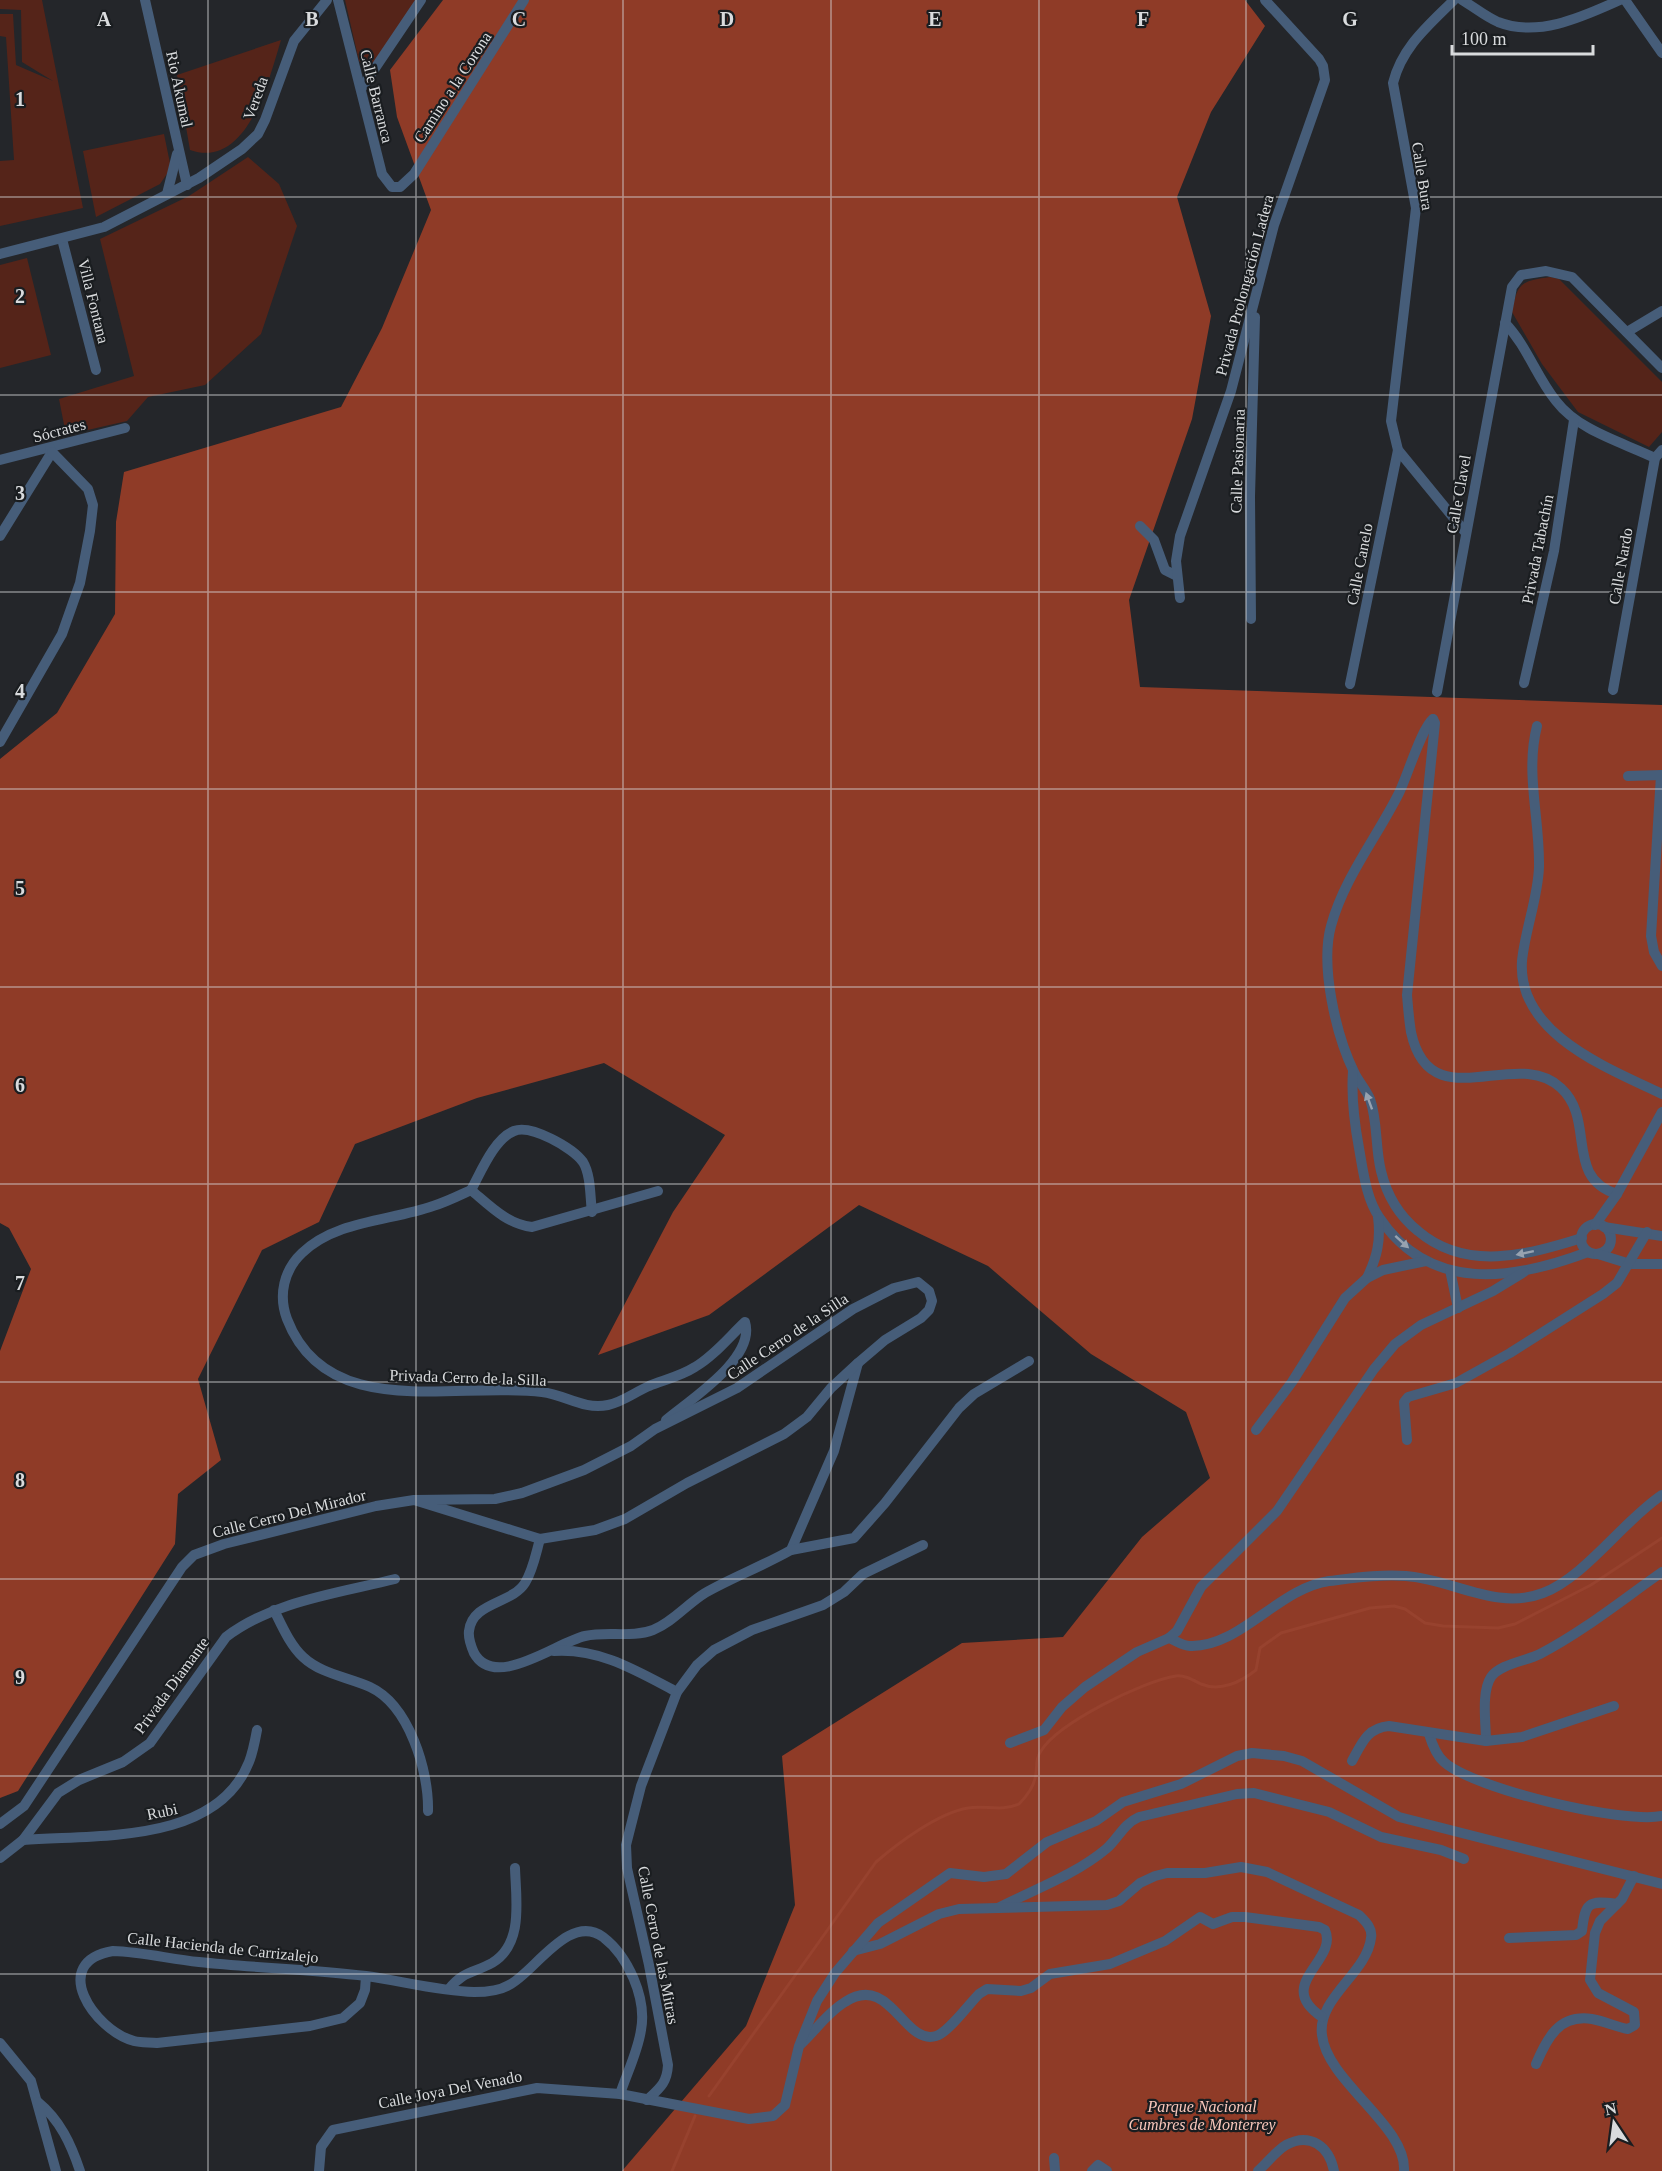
<svg xmlns="http://www.w3.org/2000/svg" width="1662" height="2171" font-family="Georgia,serif">
<rect width="100%" height="100%" fill="#24262a"/>
<!-- green -->
<g fill="#552419">
<polygon points="0,0 42,0 83,208 0,226 0,161 14,160 6,37 0,36 0,14 13,14 16,65 53,81 22,62 21,10 0,9"/>
<polygon points="345,0 417,0 376,63 366,67 359,61"/>
<path d="M281 40C269 80 247 170 190 150L177 75Z"/>
<polygon points="164,134 171,168 160,184 96,217 83,151"/>
<polygon points="248,157 279,184 297,226 261,334 205,385 148,397 127,421 66,435 59,399 134,376 100,239 189,196"/>
<polygon points="27,258 51,355 0,368 0,265"/>
<path d="M1550 277 1559 279 1662 382V432L1649 447 1578 412 1542 364 1512 312C1517 283 1521 281 1550 277Z"/>
</g>
<!-- forest -->
<polygon fill="#8f3b27" points="443,0 1245,0 1265,26 1211,112 1177,197 1211,316 1192,419 1129,600 1140,687 1662,705 1662,2171 622,2171 746,2026 795,1905 782,1756 962,1643 1063,1637 1142,1537 1210,1478 1186,1412 1091,1354 988,1266 859,1205 709,1315 598,1355 673,1212 725,1135 604,1063 477,1098 355,1144 319,1222 262,1250 198,1379 221,1460 178,1494 175,1544 18,1791 0,1798 0,1351 31,1269 9,1228 0,1223 0,759 57,713 115,614 116,522 124,472 341,407 382,328 431,210 397,117 390,70"/>
<g fill="none" stroke-linecap="round" stroke-linejoin="round">
<!-- stream -->
<g stroke="#97422e" stroke-width="3">
<path d="M709 2096 876 1862C898 1843 938 1813 968 1808 986 1805 1001 1812 1019 1804 1028 1795 1035 1785 1036 1773 1037 1764 1036 1758 1041 1751 1058 1723 1143 1681 1176 1676 1185 1675 1193 1680 1201 1684 1220 1692 1241 1682 1256 1670L1260 1648 1281 1633 1370 1608 1394 1606 1405 1609 1425 1623 1443 1626 1498 1628 1515 1624 1591 1585 1662 1538"/>
<polyline points="672,2171 695,2116"/>
</g>
<!-- minor -->
<g stroke="#465d79" stroke-width="10">
<polyline points="145,0 187,185"/>
<polyline points="338,0 382,174 392,187 400,187 414,174 524,0"/>
<path d="M1454 0C1428 26 1402 47 1393 83L1416 208 1391 421 1398 450 1466 533"/>
<path d="M1462 0C1474 7 1486 17 1498 22 1539 38 1584 16 1620 0"/>
<polyline points="1625,0 1662,53"/>
<polyline points="361,89 421,0"/>
<polyline points="167,194 177,154"/>
<polyline points="62,239 96,370"/>
<polyline points="0,254 104,227 199,178 242,149 258,134 265,120 294,41 327,0"/>
<path d="M1505 323C1527 346 1536 376 1556 401 1579 431 1622 442 1655 458"/>
<polyline points="1627,332 1662,311"/>
<polyline points="0,460 125,428"/>
<polyline points="1140,526 1154,540 1165,570 1177,576"/>
<polyline points="0,536 52,452 50,448"/>
<polyline points="1180,598 1176,561 1180,536 1231,391 1274,225 1325,80 1323,66 1319,59 1265,0"/>
<polyline points="1251,619 1250,496 1255,317"/>
<polyline points="1524,683 1554,551 1574,420"/>
<polyline points="1350,684 1398,450"/>
<polyline points="1613,690 1655,458 1662,450"/>
<polyline points="1437,692 1512,287 1521,275 1546,271 1572,277 1662,368"/>
<path d="M1433 719C1422 727 1407 777 1399 793 1377 837 1344 878 1331 926 1320 966 1336 1035 1354 1072 1358 1081 1366 1089 1370 1099 1378 1122 1375 1147 1381 1171 1387 1196 1398 1215 1418 1231 1466 1272 1527 1255 1582 1238"/>
<path d="M1433 719 1435 723 1407 995C1408 1007 1409 1020 1411 1032 1430 1121 1516 1045 1561 1088 1596 1120 1564 1178 1617 1194"/>
<path d="M1537 726C1525 774 1540 818 1539 867 1538 898 1525 930 1522 961 1517 1034 1608 1068 1662 1094"/>
<polyline points="0,742 62,634 80,583 90,531 93,505 88,489 52,452"/>
<polyline points="1661,775 1651,936 1654,952 1662,966"/>
<polyline points="1628,776 1662,775"/>
<path d="M1353 1071C1351 1098 1354 1121 1359 1148 1363 1170 1366 1198 1379 1217 1430 1294 1514 1280 1588 1252"/>
<path d="M471 1190C481 1172 494 1139 514 1131 531 1124 573 1148 583 1162 591 1175 590 1197 592 1212"/>
<path d="M658 1191 532 1227C507 1224 490 1206 471 1190 458 1196 446 1202 433 1206 391 1221 336 1220 302 1253 284 1270 278 1295 287 1319 327 1423 456 1381 542 1392 566 1395 583 1410 608 1405 623 1402 635 1392 649 1386 664 1380 681 1376 695 1367 714 1356 729 1337 745 1322 756 1358 691 1399 666 1420"/>
<circle cx="1596" cy="1239" r="15"/>
<polyline points="1595,1225 1617,1194 1662,1112"/>
<polyline points="1604,1227 1662,1236"/>
<polyline points="1598,1254 1630,1264 1662,1264"/>
<polyline points="1450,1270 1458,1308"/>
<path d="M1367 1278C1377 1257 1381 1241 1378 1217"/>
<polyline points="1256,1430 1292,1382 1345,1298 1367,1278 1383,1270 1426,1261"/>
<polyline points="1407,1440 1404,1402 1408,1397 1456,1383 1510,1353 1603,1294 1617,1283 1647,1232"/>
<path d="M540 1539C536 1553 533 1570 525 1583 512 1604 472 1602 469 1631 468 1638 471 1646 474 1653 495 1691 557 1642 585 1636 607 1631 632 1638 653 1630 673 1622 687 1604 705 1593 733 1577 763 1566 791 1550L834 1451 858 1363"/>
<polyline points="791,1550 854,1538 885,1503 959,1408 974,1394 1029,1361"/>
<path d="M274 1610C282 1626 290 1645 303 1657 321 1674 348 1677 370 1687 409 1705 429 1771 428 1811"/>
<path d="M1169 1638C1176 1641 1183 1646 1190 1646 1239 1648 1279 1588 1329 1581 1354 1578 1381 1574 1406 1576 1452 1579 1496 1611 1543 1593 1585 1577 1622 1522 1662 1495"/>
<path d="M554 1651C600 1648 637 1671 677 1692"/>
<path d="M1429 1734C1432 1744 1436 1755 1444 1762 1474 1789 1623 1824 1662 1816"/>
<path d="M1486 1741C1486 1724 1481 1692 1491 1677 1500 1664 1526 1661 1540 1654 1584 1631 1622 1600 1662 1572"/>
<polyline points="1010,1743 1044,1730 1062,1707 1085,1687 1137,1652 1169,1638 1177,1631 1201,1587 1277,1511 1374,1369 1395,1344 1421,1325 1493,1291 1524,1272"/>
<path d="M1352 1761C1362 1743 1367 1728 1389 1726L1486 1741 1522 1737 1614 1706"/>
<polyline points="0,1824 24,1806 182,1567 194,1555 224,1544 376,1506 414,1500 495,1499 522,1493 584,1470 631,1446 655,1429 737,1388 853,1309 894,1288 918,1282 929,1291 932,1301 929,1310 921,1318 885,1340 858,1363 831,1388 807,1417 784,1434 687,1483 625,1519 595,1530 540,1539 414,1500"/>
<path d="M23 1840C96 1834 216 1845 249 1762 253 1752 255 1741 257 1730"/>
<path d="M0 1858 23 1840 58 1793 79 1780 123 1762 150 1743 226 1637C273 1601 339 1593 395 1579"/>
<path d="M998 1908C1033 1890 1075 1875 1106 1849 1118 1839 1123 1824 1139 1817L1237 1794 1254 1793 1329 1812 1381 1837 1441 1850 1464 1859"/>
<path d="M1509 1938 1576 1935 1582 1931C1585 1903 1588 1900 1617 1904"/>
<path d="M853 1951 880 1944 939 1914 959 1909 1107 1905 1119 1901 1140 1883 1155 1876 1167 1873H1205L1241 1867 1267 1872 1359 1915C1365 1921 1373 1928 1371 1938 1367 1973 1317 1998 1322 2035 1327 2082 1407 2126 1404 2171"/>
<path d="M366 1976 365 1990 360 2003 343 2018 310 2026 157 2043C150 2042 141 2043 134 2041 94 2030 48 1962 113 1951 142 1952 170 1959 199 1962 254 1968 310 1969 366 1976 402 1981 438 1991 474 1992 486 1992 499 1991 509 1985 534 1973 569 1912 603 1937 628 1956 647 1998 641 2030 638 2051 627 2073 620 2094"/>
<path d="M449 1989C463 1971 474 1973 492 1963 524 1944 516 1900 515 1868"/>
<polyline points="0,2043 31,2081 56,2171"/>
<path d="M801 2044C816 2030 828 2012 845 2002 890 1972 904 2046 936 2036 948 2033 969 2004 979 1994L987 1989 1021 1991 1031 1988 1050 1974 1110 1964 1165 1941 1200 1917 1213 1924 1232 1917H1245L1319 1927 1325 1930C1339 1961 1273 1984 1322 2017"/>
<path d="M1536 2064C1547 2038 1559 2014 1592 2019 1604 2021 1616 2027 1628 2029L1635 2025 1634 2012 1598 1993 1590 1980 1595 1933 1600 1921 1622 1899 1634 1876"/>
<path d="M647 2100C660 2088 667 2083 668 2065L649 1965 627 1868 626 1845 641 1786 677 1692 697 1665 714 1650 752 1630 823 1605 844 1592 863 1574 923 1545"/>
<path d="M38 2102C60 2120 71 2144 80 2171"/>
<polyline points="1054,2158 1055,2171"/>
<polyline points="319,2171 321,2147 333,2130 537,2088 620,2094 749,2119 773,2116 785,2105 799,2046 817,2001 835,1973 878,1923 950,1873 984,1877 1006,1874 1047,1842 1096,1821 1123,1802 1181,1784 1237,1756 1252,1753 1284,1756 1302,1761 1399,1817 1662,1884"/>
<polyline points="1092,2171 1098,2165 1107,2171"/>
<path d="M1258 2171C1267 2163 1276 2151 1286 2145 1310 2132 1329 2146 1334 2171"/>
</g>
</g>
<!-- one-way arrows -->
<defs><path id="oneway-solid" d="M-6-.8H1V-3.2L6.5 0L1 3.2V.8H-6Z" transform="scale(1.5)"/></defs>
<g fill="#97a2b0">
<use href="#oneway-solid" transform="translate(1369 1101) rotate(-110)"/>
<use href="#oneway-solid" transform="translate(1402 1242) rotate(42)"/>
<use href="#oneway-solid" transform="translate(1525 1253) rotate(168)"/>
</g>
<!-- grid -->
<path fill="none" stroke="#d9dbdd" stroke-width="1.5" stroke-opacity="0.55" d="M208 0V2171M416 0V2171M623 0V2171M831 0V2171M1039 0V2171M1246 0V2171M1454 0V2171M0 197H1662M0 395H1662M0 592H1662M0 789H1662M0 987H1662M0 1184H1662M0 1382H1662M0 1579H1662M0 1776H1662M0 1974H1662"/>
<g text-anchor="middle" stroke-width="4.5" stroke-linejoin="round" paint-order="stroke">
<!-- street labels -->
<g font-size="16" fill="#d9dbdd" stroke="#1a1d20">
<text transform="translate(452 87) rotate(-57)" y="6">Camino a la Corona</text>
<text transform="translate(180 89) rotate(78)" y="6">Rio Akumal</text>
<text transform="translate(377 96) rotate(76)" y="6">Calle Barranca</text>
<text transform="translate(255 98) rotate(-70)" y="6">Vereda</text>
<text transform="translate(1423 176) rotate(81)" y="6">Calle Bura</text>
<text transform="translate(1244 285) rotate(-75)" y="6">Privada Prolongación Ladera</text>
<text transform="translate(94 301) rotate(76)" y="6">Villa Fontana</text>
<text transform="translate(59 430) rotate(-15)" y="6">Sócrates</text>
<text transform="translate(1237 461) rotate(-88)" y="6">Calle Pasionaria</text>
<text transform="translate(1458 494) rotate(-80)" y="6">Calle Clavel</text>
<text transform="translate(1537 549) rotate(-79)" y="6">Privada Tabachín</text>
<text transform="translate(1359 564) rotate(-79)" y="6">Calle Canelo</text>
<text transform="translate(1620 566) rotate(-80)" y="6">Calle Nardo</text>
<text transform="translate(787 1336) rotate(-34)" y="6">Calle Cerro de la Silla</text>
<text transform="translate(468 1377) rotate(2)" y="6">Privada Cerro de la Silla</text>
<text transform="translate(289 1513) rotate(-14)" y="6">Calle Cerro Del Mirador</text>
<text transform="translate(171 1685) rotate(-54)" y="6">Privada Diamante</text>
<text transform="translate(162 1811) rotate(-12)" y="6">Rubi</text>
<text transform="translate(659 1945) rotate(79)" y="6">Calle Cerro de las Mitras</text>
<text transform="translate(223 1947) rotate(6)" y="6">Calle Hacienda de Carrizalejo</text>
<text transform="translate(450 2089) rotate(-11)" y="6">Calle Joya Del Venado</text>
</g>
<!-- park labels -->
<g font-size="16" font-style="italic" fill="#f9c7bb" stroke="#1a1d20">
<text x="1202" y="2112">Parque Nacional<tspan x="1202" dy="18">Cumbres de Monterrey</tspan></text>
</g>
</g>
<g font-size="20" text-anchor="middle" font-weight="bold" fill="#d9dbdd" stroke="#1a1d20" stroke-width="4.5" stroke-linejoin="round" paint-order="stroke">
<text x="104" y="26">A</text>
<text x="312" y="26">B</text>
<text x="519" y="26">C</text>
<text x="727" y="26">D</text>
<text x="935" y="26">E</text>
<text x="1143" y="26">F</text>
<text x="1350" y="26">G</text>
<text x="20" y="106">1</text>
<text x="20" y="303">2</text>
<text x="20" y="500">3</text>
<text x="20" y="698">4</text>
<text x="20" y="895">5</text>
<text x="20" y="1092">6</text>
<text x="20" y="1290">7</text>
<text x="20" y="1487">8</text>
<text x="20" y="1684">9</text>
</g>
<!-- north arrow -->
<g transform="translate(1614 2123) rotate(347)" stroke="#1a1d20" stroke-width="4.5" paint-order="stroke">
<path d="M0-4.5L10 22L0 15L-10 22Z" fill="#d9dbdd"/>
<text y="-9" font-size="16" font-weight="bold" text-anchor="middle" fill="#d9dbdd">N</text>
</g>
<!-- scale -->
<path d="M1452 45v9h141v-9" fill="none" stroke="#d9dbdd" stroke-width="3"/>
<text x="1461" y="45" font-size="18" fill="#d9dbdd" stroke="#1a1d20" stroke-width="4.5" paint-order="stroke">100 m</text>
</svg>
